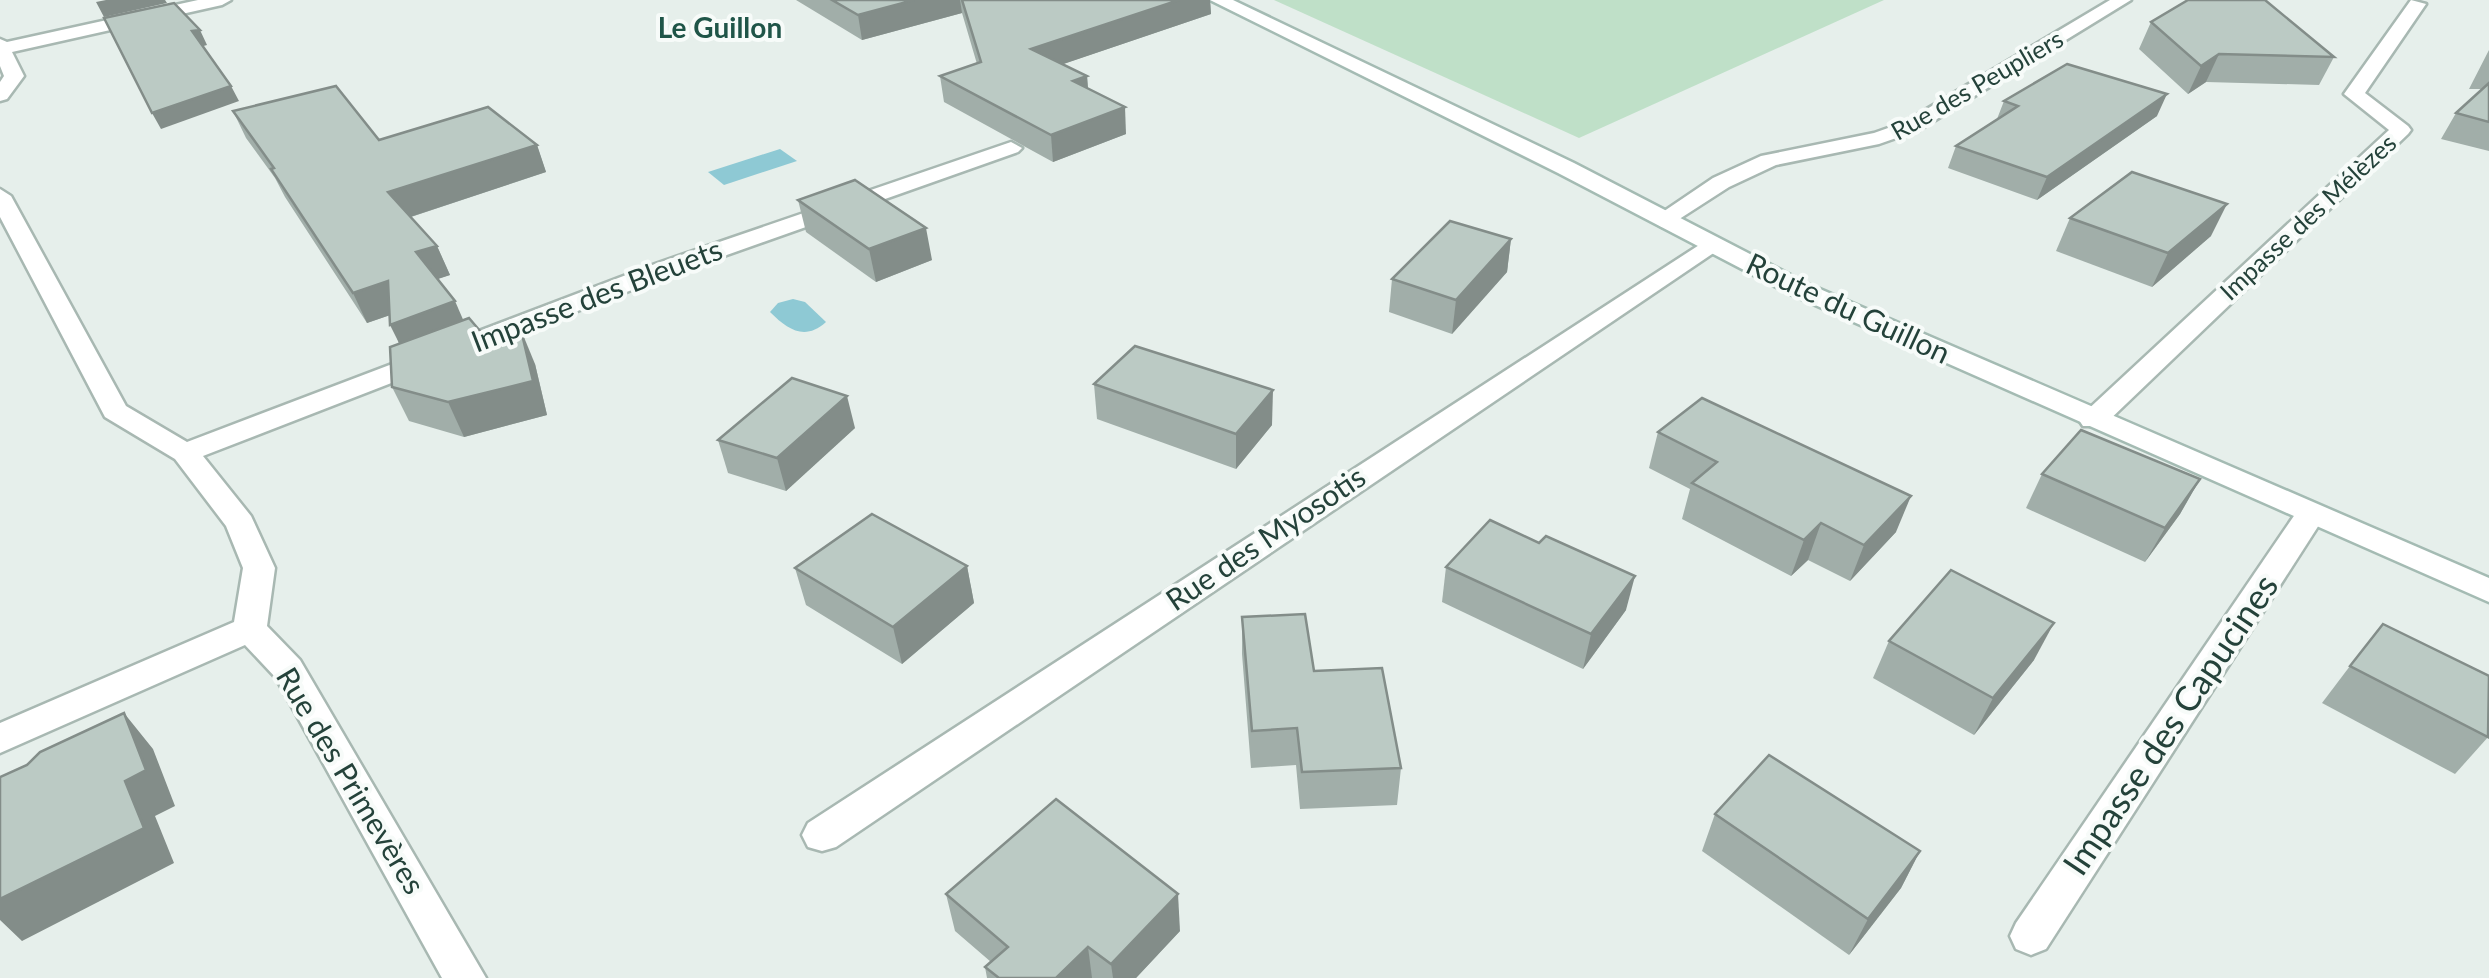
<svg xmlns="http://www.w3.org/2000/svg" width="2489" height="978" font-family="Lato,sans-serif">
<rect width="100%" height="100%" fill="#e6efeb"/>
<!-- green -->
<polygon fill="#bfe0c8" points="1274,0 1884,0 1579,138"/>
<!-- water -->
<g fill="#8ec9d4">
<polygon points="780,149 797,161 724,185 708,172"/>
<path d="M793 299 805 302 826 322C805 341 788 330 770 312L778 303Z"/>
</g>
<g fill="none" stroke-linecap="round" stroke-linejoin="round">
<defs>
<g id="street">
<polygon points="198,0 231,0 222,5 12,52 24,76 7,99 0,101 0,82 4,76 0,66 0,39 7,42"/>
<polygon points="2110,0 2131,0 1919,130 1879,144 1776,165 1729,187 1670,225 1662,227 1651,220 1713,178 1761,156 1874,133 1905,122"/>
<polygon points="2411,0 2426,4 2365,93 2408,126 2411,130 2408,134 2103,426 2083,426 2079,420 2083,414 2389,130 2344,94"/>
<polygon points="1011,142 1022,148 1018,152 673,274 203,456 251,516 275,568 267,626 300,660 486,978 442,978 276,678 245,645 0,753 0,723 234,622 243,568 226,526 175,459 105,417 0,217 0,189 11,196 126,406 187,442 655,264"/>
<polygon points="1710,238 1722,245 1718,250 836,847 822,851 808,847 802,835 808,823"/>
<polygon points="2311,504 2322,507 2326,514 2046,949 2031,955 2016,949 2010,936 2016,923 2300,507"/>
</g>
<polygon id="secondary" points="1210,0 1233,0 1574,163 1806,283 2489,578 2489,602 1788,293 1558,173"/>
</defs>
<!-- street casing -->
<use href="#street" stroke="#a8b8b2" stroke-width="5"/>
<!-- secondary casing -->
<use href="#secondary" stroke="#a4bbb3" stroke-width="5"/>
<!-- street -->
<use href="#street" fill="#fff" fill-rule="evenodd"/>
<!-- secondary -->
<use href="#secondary" fill="#fff" fill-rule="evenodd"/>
</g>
<!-- wall -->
<g fill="#a1aea9">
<polygon points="796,0 1210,0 1211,14 1063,64 1087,76 1088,89 1126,134 1053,162 944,102 940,76 977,64 962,13 862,40"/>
<polygon points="2151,22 2334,57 2319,85 2206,82 2188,94 2139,49"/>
<polygon points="2489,50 2489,151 2441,139 2456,113 2482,89 2469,89"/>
<polygon points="2004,101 2157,116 2037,200 1948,168 1956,146 1997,119"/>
<polygon points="233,111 379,140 537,145 546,172 411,217 437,246 450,275 437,279 463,320 486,338 535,364 547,415 464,437 409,421 392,387 399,344 390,315 367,323 285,197 275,178 246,138"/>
<polygon points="798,200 932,260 876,282 806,232"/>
<polygon points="2070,218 2211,236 2152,287 2056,251"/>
<polygon points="1511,239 1507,272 1452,334 1389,312 1392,279"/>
<polygon points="1094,384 1272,425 1236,469 1097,419"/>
<polygon points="855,428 786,491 728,473 718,440"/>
<polygon points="1658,432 1896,532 1850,581 1808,560 1791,576 1682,519 1690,489 1649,468"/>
<polygon points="2042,474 2200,479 2180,514 2145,562 2026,508"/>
<polygon points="967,566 974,603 902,664 806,605 795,568"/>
<polygon points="1446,567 1626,610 1583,669 1442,602"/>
<polygon points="1242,617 1314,671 1401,768 1397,805 1300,809 1296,765 1251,768 1242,654"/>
<polygon points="1889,641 2034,660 1974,735 1873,678"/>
<polygon points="2350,666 2489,736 2455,774 2322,703"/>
<polygon points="1715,814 1920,851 1901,888 1849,955 1702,851"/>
<polygon points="946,894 1180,931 1136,978 987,978 985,967 991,962 955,931"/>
</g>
<!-- shaded-wall -->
<g fill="#838d89">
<polygon points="106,0 165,0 167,3 104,17 96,2"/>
<polygon points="914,0 960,0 962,13 862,40 858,15"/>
<polygon points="1179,0 1210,0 1211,14 1034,74 1031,49"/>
<polygon points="200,30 207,45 200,47 192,31"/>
<polygon points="2219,54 2206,82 2188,94 2201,66"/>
<polygon points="1087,76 1089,102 1073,81"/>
<polygon points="231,86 239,101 161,129 152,113"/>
<polygon points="2167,94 2157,116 2037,200 2047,177"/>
<polygon points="1125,107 1126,134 1053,162 1051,135"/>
<polygon points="537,145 546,172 401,220 388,192"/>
<polygon points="2227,204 2211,236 2152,287 2168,253"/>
<polygon points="926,228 932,260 876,282 869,249"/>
<polygon points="1511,239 1507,272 1452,334 1456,300"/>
<polygon points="437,246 450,275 429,282 416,252"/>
<polygon points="388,281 402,311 367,323 353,293"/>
<polygon points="455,301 468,331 405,355 390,325"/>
<polygon points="521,330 535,364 547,415 464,437 448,402"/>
<polygon points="1273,390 1272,425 1236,469 1236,434"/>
<polygon points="847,396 855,428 786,491 777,458"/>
<polygon points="2200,479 2180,514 2145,562 2165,528"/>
<polygon points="1911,496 1896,532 1850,581 1864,545"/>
<polygon points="1821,523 1808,560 1791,576 1804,540"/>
<polygon points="967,566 974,603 902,664 893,627"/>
<polygon points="1635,576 1626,610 1583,669 1591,634"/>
<polygon points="2054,623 2034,660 1974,735 1993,698"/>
<polygon points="124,713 153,749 175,806 155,816 174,863 22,941 0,920 0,899 125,781"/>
<polygon points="1920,851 1901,888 1849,955 1868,919"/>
<polygon points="1178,894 1180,931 1136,978 1113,978 1111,964"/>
<polygon points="1088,947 1092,978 1056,978"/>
</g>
<!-- building -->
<g fill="#bbcac4" stroke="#838d89" stroke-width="2.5">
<polygon points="832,0 914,0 858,15"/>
<polygon points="962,0 1179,0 1031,49 1087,76 1073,81 1125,107 1051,135 940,76 981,62"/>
<polygon points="2188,0 2265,0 2334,57 2219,54 2201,66 2151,22"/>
<polygon points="174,3 200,30 192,31 231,86 152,113 104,18"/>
<polygon points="2067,64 2167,94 2047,177 1956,146 2018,106 2004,101"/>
<polygon points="2489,83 2489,122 2456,113"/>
<polygon points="336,86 379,140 488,107 537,145 388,192 437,246 416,252 455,301 390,325 388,281 353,293 271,169 274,168 233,111"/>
<polygon points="2132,172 2227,204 2168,253 2070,218"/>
<polygon points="855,180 926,228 869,249 798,200"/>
<polygon points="1450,221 1511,239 1456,300 1392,279"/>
<polygon points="469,318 486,338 521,330 533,381 448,402 392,387 390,347"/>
<polygon points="1135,346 1273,390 1236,434 1094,384"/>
<polygon points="792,378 847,396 777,458 718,440"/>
<polygon points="1702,398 1911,496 1864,545 1821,523 1804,540 1692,483 1717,462 1658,432"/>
<polygon points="2081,430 2200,479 2165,528 2042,474"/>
<polygon points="872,514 967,566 893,627 795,568"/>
<polygon points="1490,520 1539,543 1546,536 1635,576 1591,634 1446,567"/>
<polygon points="1951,570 2054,623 1993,698 1889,641"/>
<polygon points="1305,614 1314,671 1382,668 1401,768 1302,772 1297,728 1252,731 1242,617"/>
<polygon points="2383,624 2489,676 2488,737 2350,666"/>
<polygon points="124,713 146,770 125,781 144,828 0,899 0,777 27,765 40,752"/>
<polygon points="1769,755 1920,851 1868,919 1715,814"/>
<polygon points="1056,799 1178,894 1111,964 1088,947 1056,978 999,978 985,967 1008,947 946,894"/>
</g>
<g text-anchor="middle" stroke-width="8" stroke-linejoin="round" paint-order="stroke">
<!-- far-street labels -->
<g font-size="25" fill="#24423a" stroke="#f7fbf9">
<text transform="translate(1977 85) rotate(-30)" y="9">Rue des Peupliers</text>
<text transform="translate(2308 217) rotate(-43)" y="9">Impasse des Mélèzes</text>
</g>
<!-- far-neighbourhood labels -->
<g font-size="28" font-weight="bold" fill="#1f5548" stroke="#f7fbf9">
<text x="720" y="38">Le Guillon</text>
</g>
<!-- street labels -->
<g font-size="30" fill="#24423a" stroke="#f7fbf9">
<text transform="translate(597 296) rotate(-21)" y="10">Impasse des Bleuets</text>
<text transform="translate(1848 309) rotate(25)" y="10">Route du Guillon</text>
<text transform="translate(1266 539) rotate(-34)" y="10">Rue des Myosotis</text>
<text transform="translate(350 781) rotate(59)" y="10">Rue des Primevères</text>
</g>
<!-- near-street labels -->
<g font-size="35" fill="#24423a" stroke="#f7fbf9">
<text transform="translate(2171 725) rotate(-56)" y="12">Impasse des Capucines</text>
</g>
</g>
</svg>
